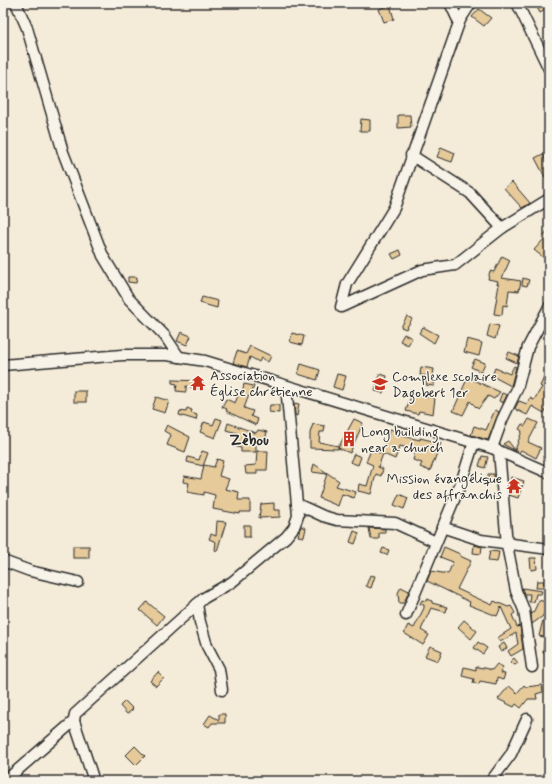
<svg xmlns="http://www.w3.org/2000/svg" width="552" height="784" font-family="Mynerve,sans-serif">
<rect width="100%" height="100%" fill="#f4ebd8"/>
<filter id="ink" filterUnits="userSpaceOnUse"><feTurbulence type="fractalNoise" baseFrequency=".025" numOctaves="2"/><feDisplacementMap in="SourceGraphic" scale="8" xChannelSelector="R" yChannelSelector="G"/><feConvolveMatrix kernelMatrix="1 2 1 2 8 2 1 2 1" color-interpolation-filters="sRGB"/></filter>
<g filter="url(#ink)">
<!-- building -->
<g fill="#e6ca9a" stroke="#2b2b2b">
<polygon points="542,4 545,10 540,13 537,7"/>
<polygon points="390,5 394,19 384,22 379,9"/>
<polygon points="479,9 491,18 484,26 472,17"/>
<polygon points="398,115 410,115 411,127 398,128"/>
<polygon points="361,119 370,120 370,131 360,131"/>
<polygon points="441,147 455,153 452,162 437,157"/>
<polygon points="543,154 549,167 549,175 545,177 535,158"/>
<polygon points="512,182 530,203 522,208 504,188"/>
<polygon points="549,228 549,262 534,250 544,239 542,238"/>
<polygon points="400,250 402,255 394,259 391,254"/>
<polygon points="502,256 510,260 502,278 521,281 519,291 509,290 507,306 503,305 502,315 494,314 499,284 497,284 498,281 488,279 490,271 494,272"/>
<polygon points="128,277 137,277 136,283 128,282"/>
<polygon points="523,278 529,280 527,286 522,285"/>
<polygon points="202,297 218,301 217,308 200,303"/>
<polygon points="407,316 412,319 406,329 401,327"/>
<polygon points="490,324 499,326 495,339 487,336"/>
<polygon points="423,327 438,335 434,343 419,333"/>
<polygon points="181,332 191,336 187,345 177,341"/>
<polygon points="292,333 304,336 302,345 290,342"/>
<polygon points="404,334 412,338 408,345 400,341"/>
<polygon points="467,339 482,343 479,356 464,352"/>
<polygon points="250,346 271,356 268,362 261,358 259,362 250,357 247,367 233,363 237,351 246,354"/>
<polygon points="509,352 519,356 517,363 506,358"/>
<polygon points="475,359 485,363 481,372 471,367"/>
<polygon points="301,364 320,370 317,380 298,374"/>
<polygon points="514,366 516,367 511,386 492,376 495,368 510,374"/>
<polygon points="421,367 434,369 432,380 434,380 434,386 426,385 427,376 420,375"/>
<polygon points="549,367 549,411 546,410 544,413 532,406 527,415 517,410 515,408 519,401 527,404 530,398 534,400 542,387 540,386"/>
<polygon points="337,374 346,376 342,390 333,387"/>
<polygon points="380,374 387,376 383,393 375,391"/>
<polygon points="467,379 470,380 471,379 500,392 494,399 488,396 478,409 470,401 463,415 453,411"/>
<polygon points="172,380 203,381 201,389 186,386 186,392 176,391 177,384 172,383"/>
<polygon points="244,384 254,386 251,395 249,395 244,408 253,411 251,416 258,419 256,425 226,411 227,409 222,407 226,399 235,403 239,393 242,394"/>
<rect x="74" y="391" width="12" height="11"/>
<polygon points="412,393 427,398 427,396 435,398 433,414 419,411 418,414 406,411"/>
<polygon points="502,393 507,395 503,403 499,401"/>
<polygon points="156,397 169,401 165,413 152,409"/>
<polygon points="294,403 299,404 297,416 295,415"/>
<polygon points="270,405 279,405 279,413 269,412"/>
<polygon points="187,408 192,410 191,413 197,415 196,420 179,415 180,411 186,412"/>
<polygon points="495,410 499,412 488,440 471,435 474,426 486,430"/>
<polygon points="216,418 222,420 215,438 200,432 204,422 213,425"/>
<polygon points="354,419 363,423 350,453 338,448"/>
<polygon points="529,419 538,423 528,442 541,448 536,458 521,450 519,453 503,444 508,441 515,450 522,431 519,429 522,424 525,426"/>
<polygon points="228,423 256,433 258,430 267,432 265,440 256,438 256,452 241,452 241,448 234,446 237,433 226,430"/>
<polygon points="313,424 325,426 324,432 320,432 319,442 338,446 338,449 310,448 310,433"/>
<polygon points="167,425 190,437 185,452 167,445 171,435 164,431"/>
<polygon points="390,429 402,433 402,436 420,440 420,438 441,443 430,471 420,467 422,463 413,460 416,450 400,446 395,459 381,453"/>
<polygon points="371,450 383,454 378,467 383,469 381,476 376,474 371,494 358,491 359,484 367,486 373,465 366,462"/>
<polygon points="202,451 208,453 203,466 187,462 188,457 199,460"/>
<polygon points="257,451 268,451 267,470 257,470 257,474 246,474 245,466 256,465"/>
<polygon points="354,454 361,457 358,465 350,462"/>
<polygon points="482,456 488,457 485,468 479,466"/>
<polygon points="217,459 223,461 219,476 229,479 225,489 239,492 238,500 250,500 250,512 240,512 240,514 213,509 215,495 204,492 204,495 187,492 189,483 183,482 184,476 201,479 204,465 214,467"/>
<polygon points="314,464 339,481 336,486 356,492 354,498 342,494 338,506 319,498 327,474 312,472"/>
<polygon points="488,474 494,474 494,481 488,480"/>
<polygon points="511,477 524,481 518,498 509,495"/>
<polygon points="399,494 408,498 404,509 394,505"/>
<polygon points="274,503 274,510 280,510 280,517 259,518 261,504"/>
<polygon points="217,521 226,522 217,551 215,550 216,542 209,539 211,534 216,536"/>
<rect x="244" y="525" width="6" height="12"/>
<polygon points="301,526 306,528 304,537 298,536"/>
<polygon points="369,528 385,529 385,533 379,533 379,539 371,539"/>
<polygon points="354,531 359,533 355,544 350,542"/>
<polygon points="474,545 482,547 481,554 473,553"/>
<rect x="73" y="546" width="16" height="12"/>
<polygon points="444,547 460,554 460,556 471,561 457,589 492,605 494,601 508,607 511,606 515,613 512,615 517,627 520,626 523,649 511,656 508,651 518,644 516,633 500,642 497,638 511,629 501,607 497,616 469,605 470,602 427,581 431,571 448,574 453,562 440,557"/>
<polygon points="383,548 389,550 387,555 381,553"/>
<polygon points="490,551 499,552 497,562 488,561"/>
<polygon points="530,558 536,558 537,569 531,570"/>
<polygon points="370,575 375,576 371,588 366,586"/>
<polygon points="537,581 544,581 544,588 536,588"/>
<polygon points="401,587 409,591 404,603 399,603 398,593"/>
<polygon points="522,588 542,591 541,594 536,594 534,602 529,602 530,594 524,594"/>
<polygon points="427,599 432,601 432,603 447,607 446,612 431,608 421,630 429,635 423,645 404,633 408,625 414,628 424,608 424,605 420,604 422,600 426,601"/>
<polygon points="539,600 548,603 543,616 532,624 531,614 534,611"/>
<polygon points="147,602 164,616 157,625 140,610"/>
<polygon points="464,620 477,631 471,639 458,627"/>
<polygon points="543,620 549,622 548,638 539,636"/>
<polygon points="478,642 487,648 483,654 474,648"/>
<polygon points="544,642 549,642 549,653 543,653"/>
<polygon points="504,643 507,648 501,652 498,647"/>
<polygon points="430,646 442,651 438,661 425,656"/>
<polygon points="514,658 518,663 515,665 510,662"/>
<polygon points="497,664 503,667 500,673 505,674 503,680 497,678 496,684 480,681 479,684 473,683 474,679 462,676 464,667 476,670 476,667 485,668 492,670"/>
<polygon points="158,672 164,678 156,686 150,681"/>
<polygon points="524,685 526,687 542,685 543,692 536,694 537,699 528,699 521,708 516,704 514,707 498,699 509,686 517,693"/>
<polygon points="125,701 133,709 127,714 120,706"/>
<polygon points="219,714 225,714 225,723 212,723 209,727 204,724 210,715 219,720"/>
<polygon points="135,746 145,756 136,765 126,755"/>
</g>
<g fill="none" stroke-linecap="round" stroke-linejoin="round">
<defs>
<g id="minor">
<polyline points="16,3 27,28 63,152 103,256 129,299 165,336 179,357"/>
<polyline points="450,3 457,18 460,20"/>
<polyline points="471,3 460,20 394,208 347,284 341,307 422,270 455,265 502,228 549,199"/>
<polyline points="517,3 549,69"/>
<polyline points="411,155 470,193 502,228"/>
<polyline points="3,365 122,355 167,355 205,361 492,448 549,473"/>
<polyline points="492,448 502,420 517,389 528,347 549,307"/>
<polyline points="499,451 507,545 516,591 524,610 532,667"/>
<polyline points="297,504 323,516 337,520 395,523 436,542"/>
<polyline points="442,527 481,540 549,549"/>
<polyline points="3,561 30,571 78,582"/>
<polyline points="197,604 200,622 207,646 219,669 222,690"/>
<polyline points="406,615 461,483 474,442"/>
<polyline points="92,775 74,721 75,714 204,598 232,582 286,537 294,527 298,516 297,504 286,386"/>
<polyline points="5,781 74,721"/>
<polyline points="491,781 511,754 527,719"/>
</g>
</defs>
<!-- minor casing -->
<use href="#minor" stroke="#2b2b2b" stroke-width="13"/>
<!-- minor -->
<use href="#minor" stroke="#f7f3e8" stroke-width="10"/>
</g>
</g>
<!-- icons -->
<defs>
<symbol id="temple-bare" viewBox="-9 -9 18 18"><path d="M0-6L5-2H3V0L6.5 2.5H4V6H1.5V3h-3V6H-4V2.5H-6.5L-3 0V-2H-5Z" fill="#c8321e" stroke="#f7f3e8" stroke-width="2.5" paint-order="stroke"/></symbol>
<symbol id="school-bare" viewBox="-9 -9 18 18"><path d="M0-5L7-2L0 1L-7-2ZM-4 1L0 2.5L4 1V4Q0 6-4 4Z" fill="#c8321e" stroke="#f7f3e8" stroke-width="2.5" paint-order="stroke"/></symbol>
<symbol id="building-bare" viewBox="-9 -9 18 18"><path d="M-4-6H4V6H1V3H-1V6H-4ZM-2.5-4.3h1.7v1.8h-1.7ZM.8-4.3h1.7v1.8H.8ZM-2.5-1h1.7V.8h-1.7ZM.8-1h1.7V.8H.8Z" fill="#c8321e" stroke="#f7f3e8" stroke-width="2.5" paint-order="stroke"/></symbol>
</defs>
<g fill-rule="evenodd">
<use href="#temple-bare" x="187" y="372" width="22" height="22"/>
<use href="#school-bare" x="369" y="373" width="22" height="22"/>
<use href="#building-bare" x="338" y="428" width="22" height="22"/>
<use href="#temple-bare" x="503" y="475" width="22" height="22"/>
</g>
<g text-anchor="middle" stroke-width="3" stroke-linejoin="round" paint-order="stroke">
<!-- poi labels -->
<g font-size="14" fill="#2b2b2b" stroke="#f7f3e8" text-anchor="start">
<text x="210" y="380">Association<tspan x="210" dy="16">Église chrétienne</tspan></text>
<text x="392" y="381">Complexe scolaire<tspan x="392" dy="16">Dagobert 1er</tspan></text>
<text x="361" y="436">Long building<tspan x="361" dy="16">near a church</tspan></text>
<text x="502" y="483" text-anchor="end">Mission évangélique<tspan x="502" dy="16">des affranchis</tspan></text>
</g>
<!-- quarter labels -->
<g font-size="16" font-weight="bold" fill="#2b2b2b" stroke="#f7f3e8">
<text x="249" y="445">Zèbou</text>
</g>
</g>
<!-- margin -->
<rect width="552" height="784" fill="none" stroke="#f7f3e8" stroke-width="16"/>
<rect x="8" y="8" width="536" height="768" fill="none" stroke="#2b2b2b" stroke-width="1.5" filter="url(#ink)"/>
</svg>
